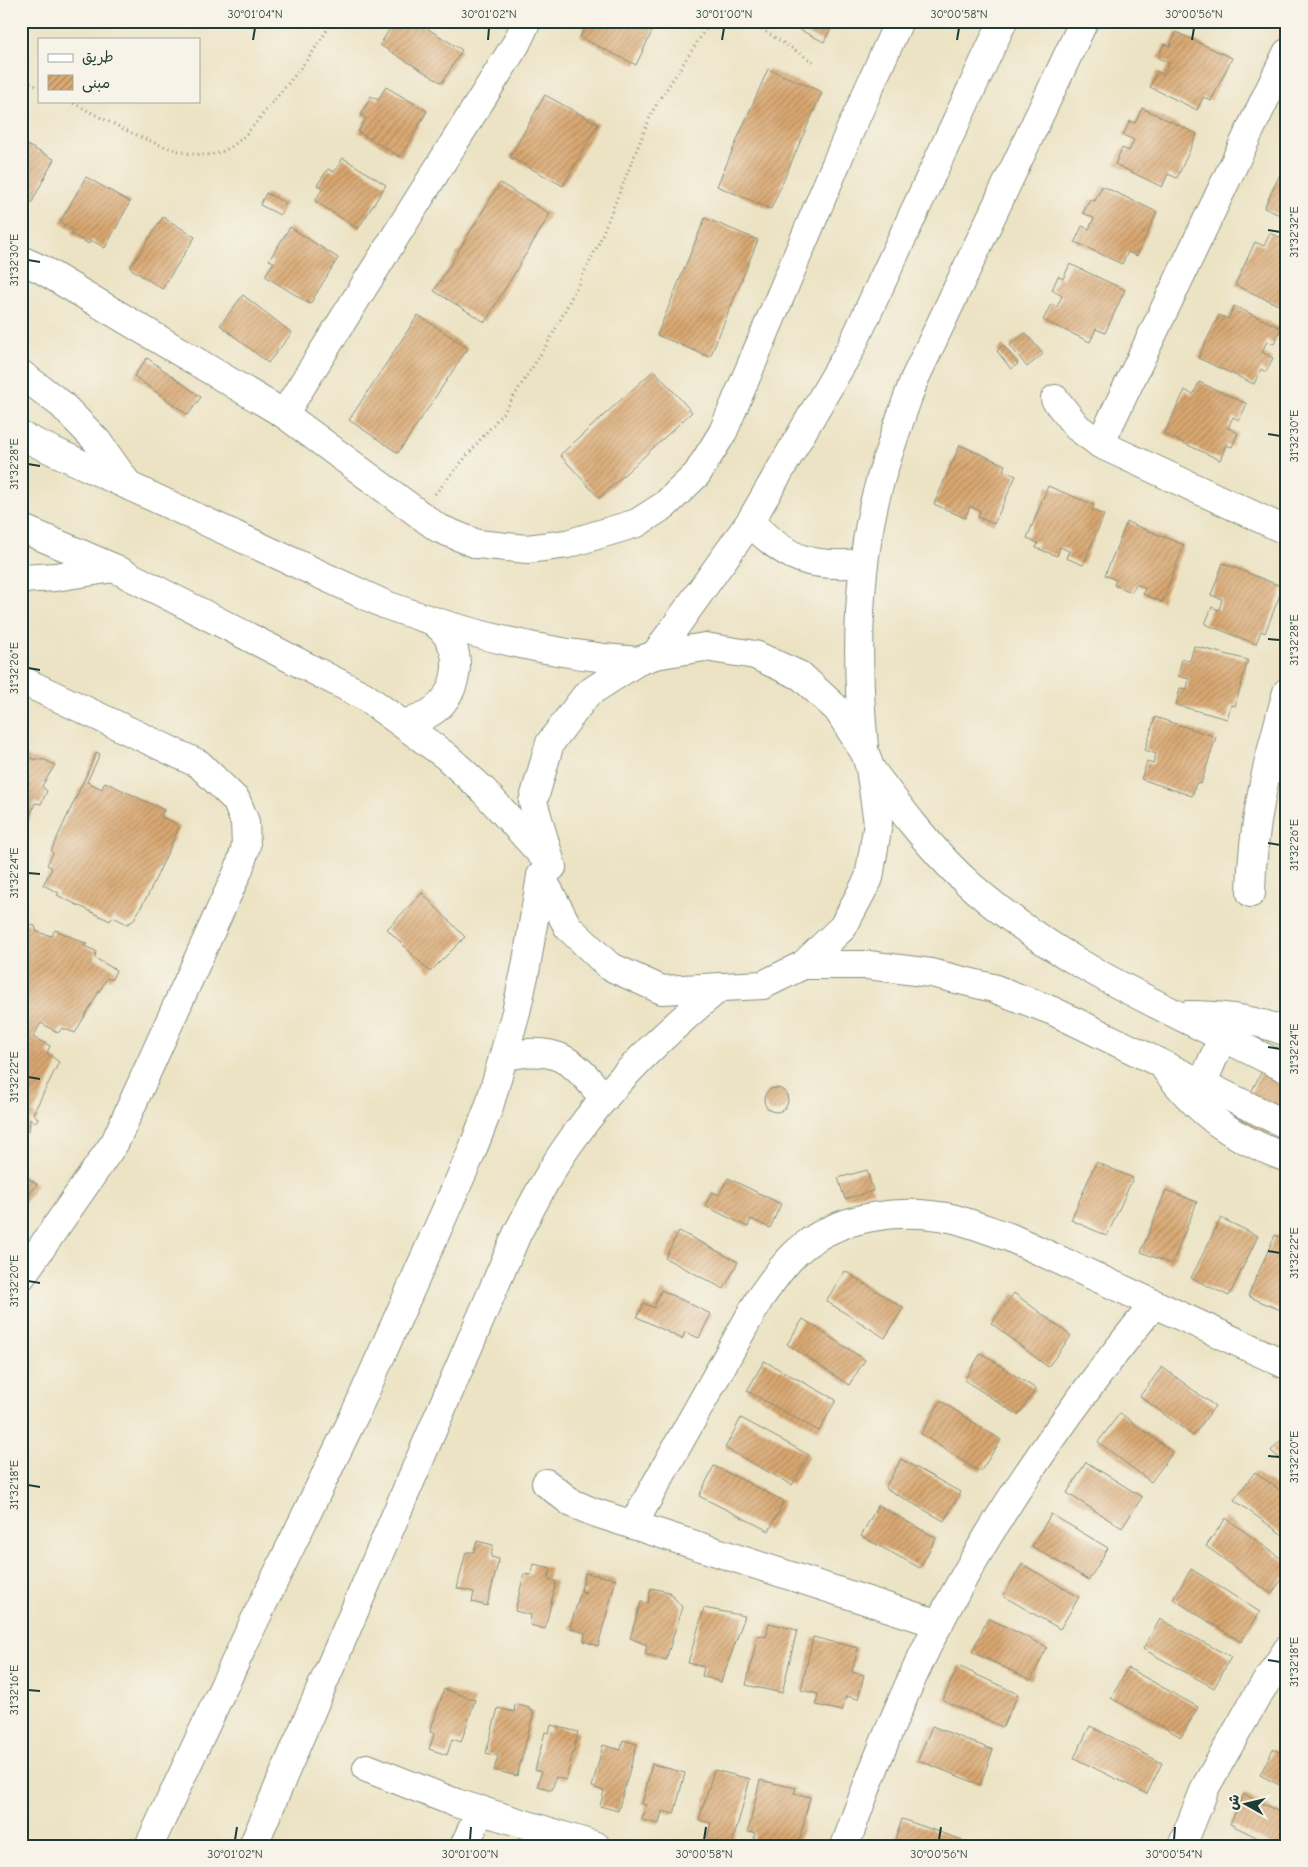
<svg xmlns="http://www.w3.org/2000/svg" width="1308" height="1867" font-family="'Comic Neue','Playpen Sans Arabic',sans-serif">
<defs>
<pattern id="building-hatch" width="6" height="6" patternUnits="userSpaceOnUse" patternTransform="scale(1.25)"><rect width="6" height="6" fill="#d9a771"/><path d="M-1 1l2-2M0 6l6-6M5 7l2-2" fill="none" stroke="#af895e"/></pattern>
</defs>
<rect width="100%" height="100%" fill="#f7f3e8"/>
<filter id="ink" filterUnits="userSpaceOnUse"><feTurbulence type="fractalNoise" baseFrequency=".02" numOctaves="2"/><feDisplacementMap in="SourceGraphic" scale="10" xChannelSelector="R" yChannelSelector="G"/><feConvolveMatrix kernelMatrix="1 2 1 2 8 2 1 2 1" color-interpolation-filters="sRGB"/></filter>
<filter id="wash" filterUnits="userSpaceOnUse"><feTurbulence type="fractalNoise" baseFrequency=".0096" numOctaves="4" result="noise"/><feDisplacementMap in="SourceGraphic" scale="20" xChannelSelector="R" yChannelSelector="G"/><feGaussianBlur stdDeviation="1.12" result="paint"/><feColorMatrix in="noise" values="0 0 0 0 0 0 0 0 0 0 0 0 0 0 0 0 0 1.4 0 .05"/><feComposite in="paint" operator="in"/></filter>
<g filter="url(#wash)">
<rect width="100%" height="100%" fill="#ece3c4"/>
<g id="blocks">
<!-- building -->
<g fill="url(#building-hatch)">
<polygon points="394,21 415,21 462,50 442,83 380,45"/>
<polygon points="587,21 657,21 636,65 580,37"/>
<polygon points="782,21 834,21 824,42"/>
<polygon points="1214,21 1231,21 1228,28"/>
<polygon points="1176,32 1232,58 1211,101 1203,97 1197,110 1150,87 1157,71 1163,75 1169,63 1158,58 1164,44 1170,46"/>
<polygon points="768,69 822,92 771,209 717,186"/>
<polygon points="386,87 427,111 401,157 358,132 366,118 361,115 371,96 378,100"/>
<polygon points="545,95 598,124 563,186 510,157"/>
<polygon points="1142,108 1197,134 1177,178 1168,174 1162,187 1115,164 1122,148 1129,151 1134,140 1123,135 1130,121 1135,123"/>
<polygon points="21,142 54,159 31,204 21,199"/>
<polygon points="343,158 386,185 358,229 315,201 323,188 317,185 328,169 334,172"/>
<polygon points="1285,164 1287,165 1287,218 1264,208"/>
<polygon points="86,177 130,202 105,248 91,240 89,244 71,234 73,230 60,222"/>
<polygon points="500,183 550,214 485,322 434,291"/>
<polygon points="1102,186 1157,212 1137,256 1128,252 1122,264 1075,242 1082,226 1089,229 1094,218 1083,213 1090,199 1095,201"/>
<polygon points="266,193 286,203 280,215 260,205"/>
<polygon points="163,217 195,237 162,289 130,268"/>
<polygon points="705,218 758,240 710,357 657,335"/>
<polygon points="290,227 338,258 310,304 265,276 274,262 269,260"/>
<polygon points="1270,233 1287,241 1287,309 1235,285 1255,242 1264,246"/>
<polygon points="1070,264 1125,290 1105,333 1096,329 1090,342 1043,320 1051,304 1057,307 1062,296 1052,290 1058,276 1063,279"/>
<polygon points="243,295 292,333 268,363 220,325"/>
<polygon points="1234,306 1281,328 1274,344 1267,341 1262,352 1273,358 1266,372 1261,369 1254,384 1198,358 1219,315 1228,319"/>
<polygon points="418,315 468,348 398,453 349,420"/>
<polygon points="1026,333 1043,354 1027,367 1010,345"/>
<polygon points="1003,345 1018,364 1011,369 997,351"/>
<polygon points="147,358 201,397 188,415 134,376"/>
<polygon points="654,370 692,412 599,498 560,455"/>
<polygon points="1199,382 1247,404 1239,420 1233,417 1228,428 1238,433 1232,447 1226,445 1220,460 1164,434 1185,390 1193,395"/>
<polygon points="960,445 1005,465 1003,470 1016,476 994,524 978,517 980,511 970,506 965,518 934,504"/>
<polygon points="1287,467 1287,481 1282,479"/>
<polygon points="1048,486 1094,505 1092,510 1104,515 1083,565 1066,558 1069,551 1060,547 1057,556 1036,548 1038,543 1027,538"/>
<polygon points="1127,522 1184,545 1162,602 1143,594 1145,588 1136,584 1132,592 1114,585 1116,580 1105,575"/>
<polygon points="1223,563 1283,587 1265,633 1261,631 1256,644 1205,624 1212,607 1219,610 1222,599 1211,595"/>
<polygon points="1194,646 1248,660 1235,706 1231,705 1227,719 1176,705 1180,688 1187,689 1189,679 1178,676 1182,659 1190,661"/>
<polygon points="1155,717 1216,737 1201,784 1196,783 1192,796 1141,779 1147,762 1153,764 1156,754 1145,750"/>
<polygon points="97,752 100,754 87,782 102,789 105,782 164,810 161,817 175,823 179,828 148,895 133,921 127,924 113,917 110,921 57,895 59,893 43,885 52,868 47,865 53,853 51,851"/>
<polygon points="21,754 33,759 45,760 55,765 42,786 47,791 41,804 35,803 26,828 21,827"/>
<polygon points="422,893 465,937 430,972 387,929"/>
<polygon points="21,922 35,926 37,932 52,936 55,930 58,931 87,944 84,946 96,951 95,958 116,970 112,980 107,978 75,1033 62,1028 58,1033 41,1023 33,1037 50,1046 47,1053 59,1062 33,1114 38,1118 37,1120 35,1122 30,1119 29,1131 21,1127"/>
<polygon points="1263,1069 1287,1080 1287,1101 1279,1118 1246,1102"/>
<circle cx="776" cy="1100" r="12"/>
<polygon points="1245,1108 1277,1122 1269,1139 1237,1125"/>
<polygon points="1096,1162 1133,1178 1107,1236 1071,1220"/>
<polygon points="867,1170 873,1191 845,1199 838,1178"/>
<polygon points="21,1174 37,1184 21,1208"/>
<polygon points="728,1178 781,1204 770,1228 751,1219 748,1227 705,1206 712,1192 719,1195"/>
<polygon points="1166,1190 1197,1202 1172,1264 1141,1252"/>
<polygon points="1221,1218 1258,1236 1229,1296 1191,1278"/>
<polygon points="679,1231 738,1262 724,1289 665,1258"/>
<polygon points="1275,1235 1287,1240 1287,1313 1248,1296"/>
<polygon points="845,1271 903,1308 885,1338 826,1301"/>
<polygon points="661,1290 711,1314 699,1338 685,1332 682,1339 637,1317 644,1303 654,1308"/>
<polygon points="1014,1293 1071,1336 1048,1367 991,1323"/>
<polygon points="803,1319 865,1360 849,1385 787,1344"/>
<polygon points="981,1353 1036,1389 1018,1415 964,1380"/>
<polygon points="764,1361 836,1400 819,1431 747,1391"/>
<polygon points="1162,1367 1215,1406 1193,1436 1140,1396"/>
<polygon points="941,1401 1001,1440 980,1472 921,1434"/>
<polygon points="1120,1413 1173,1452 1151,1482 1098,1442"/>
<polygon points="741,1418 809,1455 792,1485 725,1448"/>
<polygon points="1287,1433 1287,1464 1271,1451"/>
<polygon points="901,1459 960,1492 944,1521 885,1488"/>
<polygon points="1086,1462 1142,1497 1122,1528 1067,1493"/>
<polygon points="714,1466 784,1501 769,1531 699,1496"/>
<polygon points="1255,1472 1287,1495 1287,1538 1234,1500"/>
<polygon points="878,1505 936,1538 920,1568 861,1536"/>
<polygon points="1051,1514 1108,1548 1089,1580 1032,1546"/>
<polygon points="1226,1518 1287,1563 1287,1573 1271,1594 1206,1546"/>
<polygon points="477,1541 493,1545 491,1557 499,1559 487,1606 472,1602 474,1592 457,1588 466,1552 474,1552"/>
<polygon points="534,1564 551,1568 548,1579 556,1582 545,1629 530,1625 531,1615 515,1611 524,1574 531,1575"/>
<polygon points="1022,1564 1079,1597 1060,1629 1003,1596"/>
<polygon points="1191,1569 1260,1612 1241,1642 1173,1599"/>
<polygon points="585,1573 616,1579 598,1646 584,1641 585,1633 570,1628 580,1593 585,1594 586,1592 581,1591"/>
<polygon points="651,1588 669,1592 682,1607 666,1660 645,1654 647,1645 630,1638 641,1602 648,1603"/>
<polygon points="704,1608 745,1616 721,1682 702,1676 704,1667 688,1663"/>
<polygon points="988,1618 1047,1647 1031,1680 972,1652"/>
<polygon points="1160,1619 1231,1657 1214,1688 1143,1649"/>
<polygon points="769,1623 797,1630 782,1693 746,1685 758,1635 766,1637"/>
<polygon points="813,1637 858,1648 852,1672 864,1675 858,1699 846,1696 842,1711 816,1705 818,1694 801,1690"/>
<polygon points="958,1666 1018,1694 1003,1727 943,1700"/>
<polygon points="1128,1668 1198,1707 1181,1737 1111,1698"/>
<polygon points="444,1689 475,1700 461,1742 452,1739 447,1755 429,1749 435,1733 430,1732"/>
<polygon points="515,1704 530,1708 529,1710 534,1712 517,1776 494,1770 498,1756 486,1753 498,1708 514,1712"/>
<polygon points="551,1725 578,1732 566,1780 556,1777 552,1790 538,1786 541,1772 535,1770 545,1732 549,1733"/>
<polygon points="932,1726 993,1750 980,1785 918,1760"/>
<polygon points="1090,1726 1162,1763 1147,1794 1074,1758"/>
<polygon points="623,1740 637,1744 618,1811 600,1806 604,1791 592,1787 603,1745 621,1750"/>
<polygon points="1273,1749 1287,1756 1287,1789 1260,1775"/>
<polygon points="652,1764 685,1773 674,1814 662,1811 659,1824 642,1820 646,1805 642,1804"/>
<polygon points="714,1770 750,1779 732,1845 707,1838 711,1823 699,1820"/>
<polygon points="760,1780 796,1788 794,1793 810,1797 798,1846 770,1840 769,1846 752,1846 755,1833 748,1832"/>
<polygon points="1244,1794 1287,1816 1287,1846 1274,1846 1230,1824"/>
<polygon points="902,1819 962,1840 960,1846 893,1846"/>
<polygon points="349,1840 360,1846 346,1846"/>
</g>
</g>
</g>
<g filter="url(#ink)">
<use href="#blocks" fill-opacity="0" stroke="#86907c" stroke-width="1"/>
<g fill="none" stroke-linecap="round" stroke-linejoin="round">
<defs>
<g id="minor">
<polyline points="21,260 41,269 284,414 438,528 477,544 527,549 567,544 637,523 665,505 697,474 723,432 849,133 899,21"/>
<polyline points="21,374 61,404 97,441 127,483"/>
<polyline points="1055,399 1077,427 1100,444 1287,531"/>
<polyline points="284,414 516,44 527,21"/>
<path d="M21 436 386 605C469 635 551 655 638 661"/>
<polyline points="1100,444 1287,53"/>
<path d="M750 522C788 560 810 568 864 563"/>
<polyline points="21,528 114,568 364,696 446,756 483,790 545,858"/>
<polyline points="21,579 55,577 114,568"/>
<polygon points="705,647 755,655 801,676 838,710 865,753 870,768 878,823 869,878 843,927 803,965 763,985 662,990 609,966 568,927 541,876 552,867 533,802 550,743 587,694 638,661 655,655"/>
<polyline points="655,655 750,522 850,350 1003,21"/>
<polyline points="21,680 199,764 236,800 245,822 246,846 239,869 115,1142 21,1277"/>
<path d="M406 724C414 719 423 717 430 713 455 698 464 661 448 637 445 632 440 627 435 623"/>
<path d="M864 747C856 664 856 581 875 500 885 459 900 420 914 380L1084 21"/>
<path d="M872 771C899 807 926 843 959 875 1052 963 1174 1011 1287 1069"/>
<path d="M1251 893C1252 822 1268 760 1287 692"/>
<polyline points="803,965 868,965 931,973 993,988 1053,1011 1287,1125"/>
<path d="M1188 1015C1223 1015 1254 1019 1287 1032"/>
<path d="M504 1057C554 1044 574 1059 604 1099"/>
<path d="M1166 1070C1202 1117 1232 1137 1287 1158"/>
<polyline points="1202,1084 1223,1036"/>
<polyline points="546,1483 572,1503 593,1512 939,1624"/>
<path d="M633 1525 760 1298C773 1280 786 1260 804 1246 844 1214 906 1208 955 1219 973 1224 991 1231 1009 1237L1287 1365"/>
<polyline points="367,1768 456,1803 596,1846"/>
<polyline points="149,1846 253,1624 355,1414 470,1156 489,1107 516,1012 526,967 541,876"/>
<path d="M253 1846 517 1234C534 1202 550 1170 571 1141 612 1082 665 1033 720 987"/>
<polyline points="464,1846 481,1810"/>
<path d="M845 1846C872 1770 902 1694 939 1623 998 1509 1073 1403 1154 1304"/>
<polyline points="1182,1846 1206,1786 1257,1696 1287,1650"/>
</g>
</defs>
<!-- minor casing -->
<use href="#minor" stroke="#86907c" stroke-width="30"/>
<!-- path -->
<g stroke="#86907c" stroke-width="3" stroke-dasharray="1 4" stroke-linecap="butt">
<polyline points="749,21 815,63"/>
<polyline points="21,79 39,87"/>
<path d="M69 101C103 118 182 165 218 153 241 146 256 122 271 104 292 79 316 51 332 21"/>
<polyline points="435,494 506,409 552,336 598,245 653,110 711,21"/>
</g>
<!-- minor -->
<use href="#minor" stroke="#fff" stroke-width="28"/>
</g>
</g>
<!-- ticks -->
<path fill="none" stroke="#1f3d34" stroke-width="2" d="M253 40 255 28M488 40 489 28M722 40 724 28M957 40 959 28M1192 40 1194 28M1268 230 1280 232M28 260 40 262M1268 434 1280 436M28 464 40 466M1268 639 1280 640M28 668 40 670M1268 843 1280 845M28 873 40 874M1268 1047 1280 1049M28 1077 40 1079M1268 1251 1280 1253M28 1281 40 1283M1268 1456 1280 1457M28 1485 40 1487M1268 1660 1280 1662M28 1690 40 1691M235 1840 237 1827M470 1840 471 1827M704 1840 706 1827M939 1840 941 1827M1174 1840 1175 1827"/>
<!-- margin -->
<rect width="1308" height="1867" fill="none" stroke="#f7f3e8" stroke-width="55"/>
<!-- legend -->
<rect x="38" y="38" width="162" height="65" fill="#f7f3e8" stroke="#a1aaa0"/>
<rect x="48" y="54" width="25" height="8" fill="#ffffff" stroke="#a1aaa0"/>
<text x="82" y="62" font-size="15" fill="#1f3d34">طريق</text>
<rect x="48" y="75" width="25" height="15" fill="url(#building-hatch)" stroke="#a1aaa0"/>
<text x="82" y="88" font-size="15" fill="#1f3d34">مبنى</text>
<!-- north arrow -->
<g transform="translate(1246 1804) rotate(278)" stroke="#f7f3e8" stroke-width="4" paint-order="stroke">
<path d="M0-4L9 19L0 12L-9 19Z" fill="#1f3d34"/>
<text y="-8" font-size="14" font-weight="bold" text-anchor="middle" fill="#1f3d34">ش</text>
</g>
<rect x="28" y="28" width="1252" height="1812" fill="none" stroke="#1f3d34" stroke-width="2"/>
<g font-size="12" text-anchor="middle" fill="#1f3d34">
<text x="255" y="18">30°01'04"N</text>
<text x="489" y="18">30°01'02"N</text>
<text x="724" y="18">30°01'00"N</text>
<text x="959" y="18">30°00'58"N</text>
<text x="1194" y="18">30°00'56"N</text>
<text transform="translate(1294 232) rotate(-90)" y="4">31°32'32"E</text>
<text transform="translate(14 260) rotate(-90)" y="4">31°32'30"E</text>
<text transform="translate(1294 436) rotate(-90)" y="4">31°32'30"E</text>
<text transform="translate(14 464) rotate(-90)" y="4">31°32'28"E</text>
<text transform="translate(1294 640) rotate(-90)" y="4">31°32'28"E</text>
<text transform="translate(14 668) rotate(-90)" y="4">31°32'26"E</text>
<text transform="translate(1294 845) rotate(-90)" y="4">31°32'26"E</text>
<text transform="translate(14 873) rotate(-90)" y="4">31°32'24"E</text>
<text transform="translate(1294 1049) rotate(-90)" y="4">31°32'24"E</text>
<text transform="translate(14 1077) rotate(-90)" y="4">31°32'22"E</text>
<text transform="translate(1294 1253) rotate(-90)" y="4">31°32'22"E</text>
<text transform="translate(14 1281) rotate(-90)" y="4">31°32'20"E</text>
<text transform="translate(1294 1457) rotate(-90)" y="4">31°32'20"E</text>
<text transform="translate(14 1485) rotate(-90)" y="4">31°32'18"E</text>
<text transform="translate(1294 1662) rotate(-90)" y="4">31°32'18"E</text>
<text transform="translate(14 1690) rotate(-90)" y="4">31°32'16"E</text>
<text x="235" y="1858">30°01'02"N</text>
<text x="470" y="1858">30°01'00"N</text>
<text x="704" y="1858">30°00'58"N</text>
<text x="939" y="1858">30°00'56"N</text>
<text x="1174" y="1858">30°00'54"N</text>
</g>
</svg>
